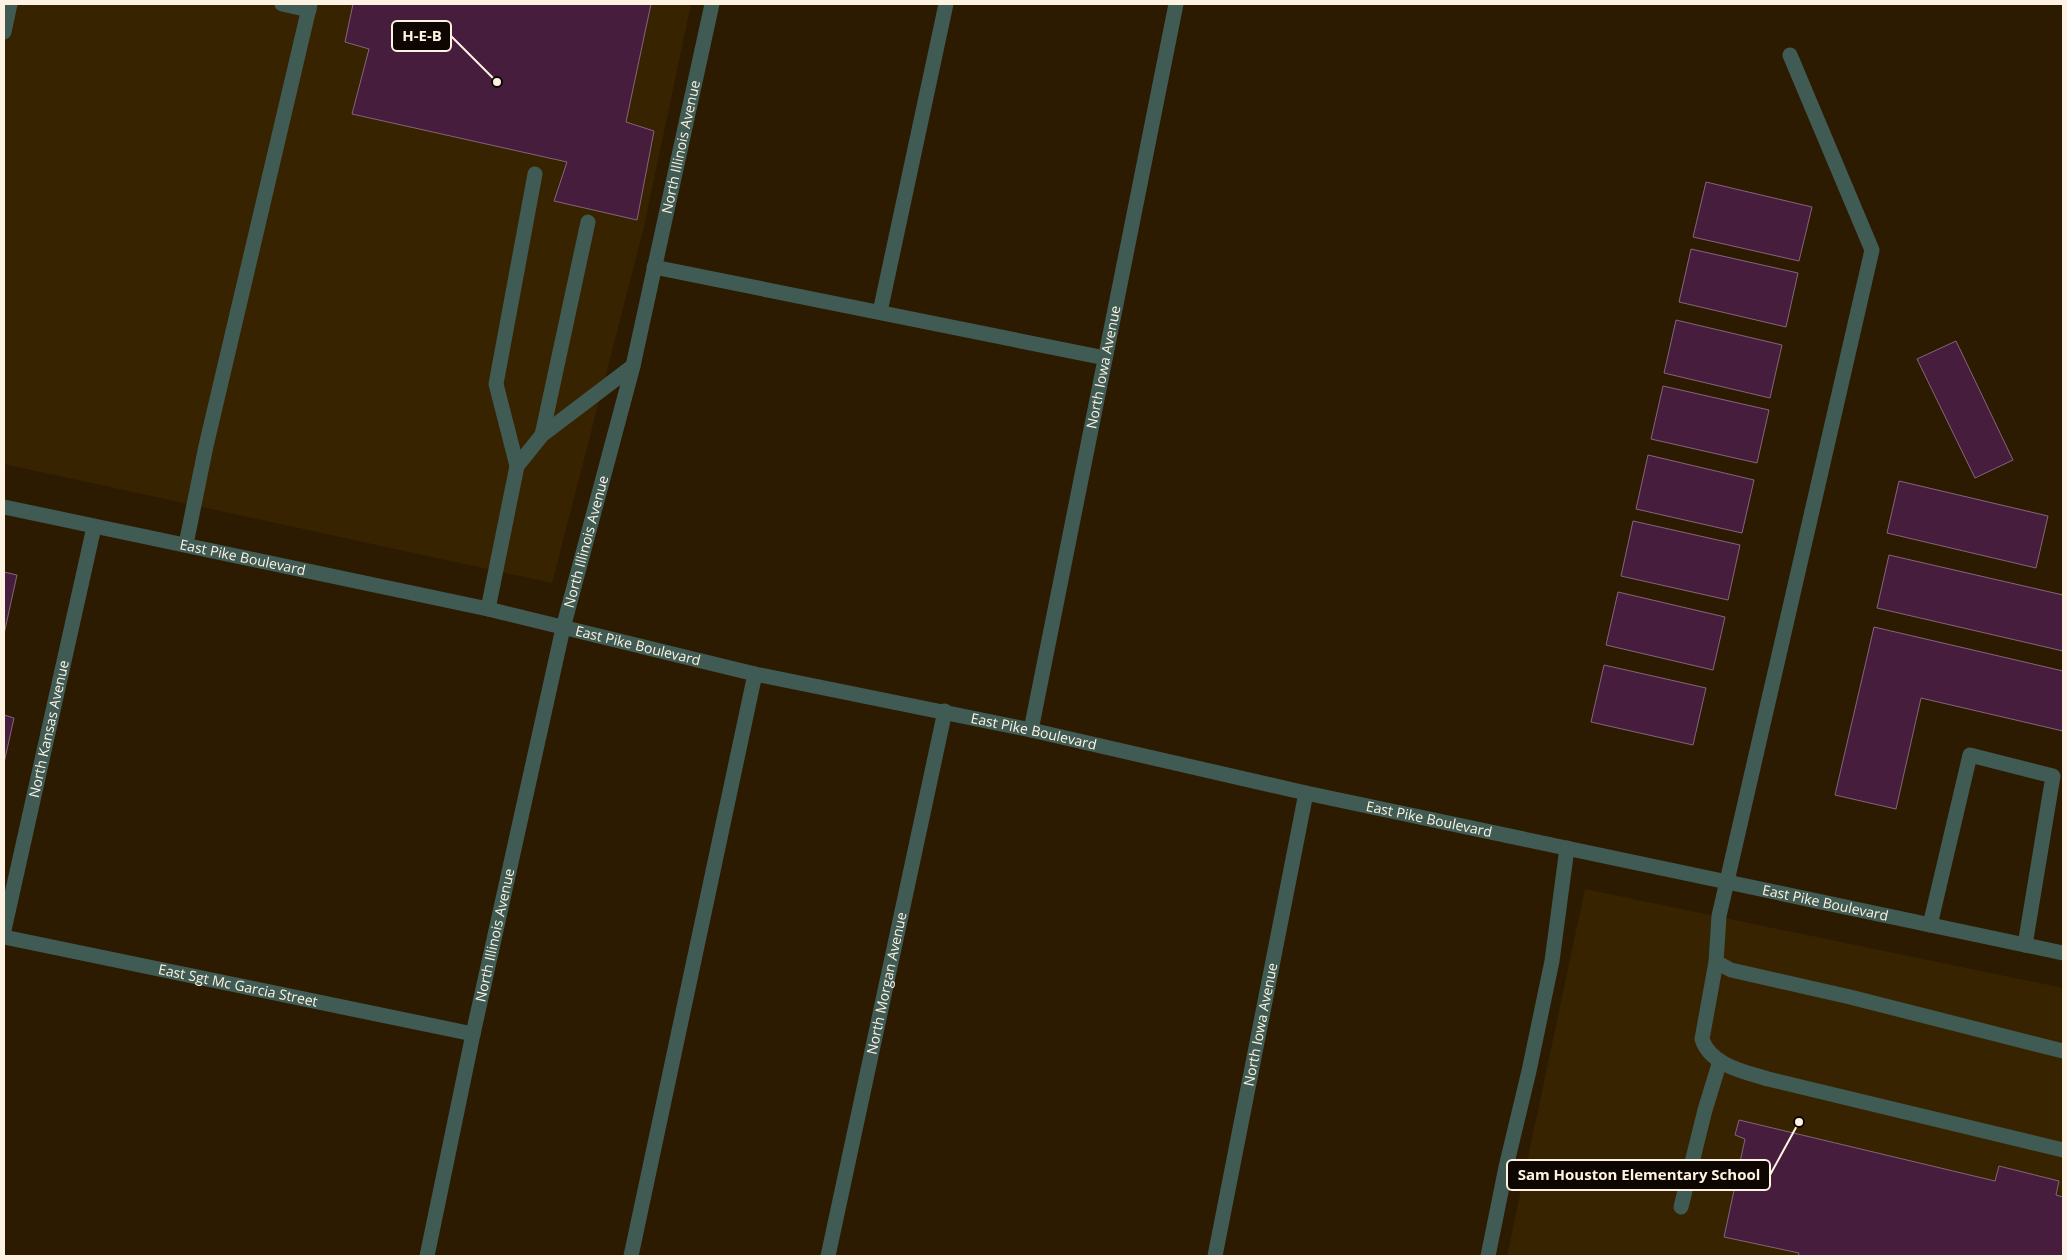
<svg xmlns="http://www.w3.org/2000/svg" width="2067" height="1260" font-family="'Open Sans',sans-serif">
<rect width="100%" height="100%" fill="#2c1b00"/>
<!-- built -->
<g fill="#382300">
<polygon points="4,4 691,4 643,231 552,583 4,464"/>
<polygon points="1585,889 2063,988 2063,1256 1507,1256"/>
</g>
<!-- building -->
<g fill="#471d3d" stroke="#83657a">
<polygon points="353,4 651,4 626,122 654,131 637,220 554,201 567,162 352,114 369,49 345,42"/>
<polygon points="1706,182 1812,207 1799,261 1693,237"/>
<polygon points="1691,249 1798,273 1786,327 1679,302"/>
<polygon points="1676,320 1782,345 1770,398 1664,373"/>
<polygon points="1956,341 2013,460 1975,478 1917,359"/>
<polygon points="1663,386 1769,410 1757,463 1651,439"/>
<polygon points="1648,455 1754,480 1742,533 1636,509"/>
<polygon points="1899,481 2048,516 2036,568 1887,533"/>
<polygon points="1633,521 1740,545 1728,600 1621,576"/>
<polygon points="1889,555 2063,595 2063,651 1877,608"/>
<polygon points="4,572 17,575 4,634"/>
<polygon points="1618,592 1725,617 1713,670 1606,645"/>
<polygon points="1874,627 2063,671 2063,731 1921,698 1896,809 1835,795"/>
<polygon points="1604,665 1706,688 1693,745 1591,722"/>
<polygon points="4,715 14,718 4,763"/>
<polygon points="1739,1120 1995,1181 1999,1166 2059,1181 2056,1195 2063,1197 2063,1256 1798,1256 1799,1253 1724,1237 1745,1139 1735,1135"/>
</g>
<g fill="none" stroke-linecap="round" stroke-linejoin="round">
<!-- minor -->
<g stroke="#3f5b54" stroke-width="15">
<polyline points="282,4 309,10"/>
<polyline points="4,32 10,4"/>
<polyline points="1790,55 1872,250 1719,916 1716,962 1731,970 1850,997 2063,1051"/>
<polyline points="654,267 1105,358"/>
<polyline points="880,312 946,4"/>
<polyline points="542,435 588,222"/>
<polyline points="517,466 542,435 633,366"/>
<path id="s1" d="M4 507 488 609 755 674 1031 730 1306 793 2063 953"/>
<polyline points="186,544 206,446 310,4"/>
<polyline points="488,609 517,466 496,384 535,174"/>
<path id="s2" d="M1031 730 1176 4"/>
<polyline points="1930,925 1970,755 2053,776 2025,945"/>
<path id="s3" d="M4 930 94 527"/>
<path id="s4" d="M4 937 473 1034"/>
<path d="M1716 962 1702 1039C1710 1065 1745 1072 1768 1079L2063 1150"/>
<polyline points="1681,1207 1705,1110 1720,1061"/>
<path id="s5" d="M427 1256 473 1034 563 628 633 366 712 4"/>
<polyline points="631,1256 755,674"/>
<path id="s6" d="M828 1256 945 711"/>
<path id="s7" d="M1215 1256 1306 793"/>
<polyline points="1488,1256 1506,1167 1529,1071 1552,961 1567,848"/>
</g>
</g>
<g text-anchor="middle" stroke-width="5" stroke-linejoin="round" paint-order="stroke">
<!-- street labels -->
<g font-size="14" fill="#fef3e2" stroke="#0e0701">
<text dy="5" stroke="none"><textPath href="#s5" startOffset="1138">North Illinois Avenue</textPath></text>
<text dy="5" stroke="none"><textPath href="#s2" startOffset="370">North Iowa Avenue</textPath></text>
<text dy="5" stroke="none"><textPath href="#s5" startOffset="732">North Illinois Avenue</textPath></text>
<text dy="5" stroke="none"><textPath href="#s1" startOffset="244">East Pike Boulevard</textPath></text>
<text dy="5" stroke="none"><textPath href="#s1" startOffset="649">East Pike Boulevard</textPath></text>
<text dy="5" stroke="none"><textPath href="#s3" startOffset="206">North Kansas Avenue</textPath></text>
<text dy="5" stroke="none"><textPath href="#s1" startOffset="1054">East Pike Boulevard</textPath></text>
<text dy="5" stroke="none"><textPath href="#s1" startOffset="1459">East Pike Boulevard</textPath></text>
<text dy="5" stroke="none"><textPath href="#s1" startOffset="1864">East Pike Boulevard</textPath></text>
<text dy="5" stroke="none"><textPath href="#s5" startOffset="328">North Illinois Avenue</textPath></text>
<text dy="5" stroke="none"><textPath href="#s6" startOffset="279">North Morgan Avenue</textPath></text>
<text dy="5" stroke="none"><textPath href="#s4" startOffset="239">East Sgt Mc Garcia Street</textPath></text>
<text dy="5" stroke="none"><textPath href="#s7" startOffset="236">North Iowa Avenue</textPath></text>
</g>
</g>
<!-- callouts -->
<path fill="none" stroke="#fef3e2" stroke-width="2" d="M497 82L451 36M1799 1122L1770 1175"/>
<g fill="#fef3e2" stroke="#0e0701" stroke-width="2">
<circle cx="497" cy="82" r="5"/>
<circle cx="1799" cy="1122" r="5"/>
</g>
<g fill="#0e0701" stroke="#fef3e2" stroke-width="2">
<rect x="392" y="21" width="59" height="30" rx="5"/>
<rect x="1507" y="1160" width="263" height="30" rx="5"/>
</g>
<g font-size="15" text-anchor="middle" font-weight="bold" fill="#fef3e2">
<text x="422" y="41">H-E-B</text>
<text x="1639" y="1180">Sam Houston Elementary School</text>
</g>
<!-- border -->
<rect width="2067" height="1260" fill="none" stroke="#fef3e2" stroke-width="10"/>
</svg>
